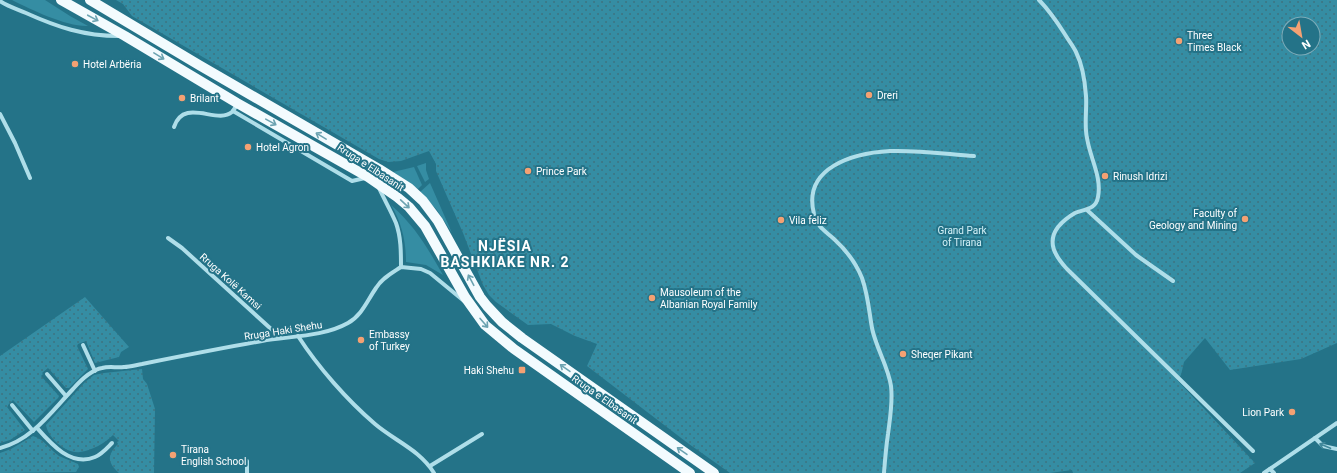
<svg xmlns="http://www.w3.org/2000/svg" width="1337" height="473" font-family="Roboto,sans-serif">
<defs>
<pattern id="park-dots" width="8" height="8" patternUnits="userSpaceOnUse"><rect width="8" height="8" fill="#358da3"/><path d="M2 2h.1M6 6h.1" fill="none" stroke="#3e7380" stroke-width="1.8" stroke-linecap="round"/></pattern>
</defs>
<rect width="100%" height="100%" fill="#247388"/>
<!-- grass -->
<g fill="#358da3">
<path d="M12 0H45L70 16 88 26C67 27 32 10 12 0Z"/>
<polygon points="426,163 426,170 429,179 425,182 417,166"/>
<polygon points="414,167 422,185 418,189 393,172"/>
<polygon points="430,183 452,233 437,210 420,192"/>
<path d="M391 205C415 226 427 247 443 275L426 265 406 262C406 242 402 223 391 205Z"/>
</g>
<!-- park -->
<g fill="url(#park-dots)" fill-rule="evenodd">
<path d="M116 0H1337V343L1301 359 1230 370 1205 338 1184 362 1181 375 1177 380 1255 463 1240 473H1073L1072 470 1050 473H730L689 444 587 366 597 344 575 336 551 324 528 325 496 302 489 295 483 285 463 233 436 171V164L429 151 401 161 388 162 379 159 132 16 123 4ZM1289 24H1313V48H1289Z"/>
<polygon points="85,297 129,347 121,352 119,357 95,363 86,341 78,344 77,346 88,369 69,388 66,388 48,368 42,373 43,374 41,376 59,396 58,398 34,422 13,400 8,405 8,406 7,407 25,430 10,440 0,443 0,356"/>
<path d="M142 369 143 379 147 384 155 409 154 473H119C107 462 107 455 118 444L117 442 119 441 113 435C105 443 91 451 80 452 66 454 48 438 46 425L85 382 94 375 104 373Z"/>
<path d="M33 436C44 439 50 450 59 456 65 459 72 461 78 464L79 467 76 472 0 473V453L11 449Z"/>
</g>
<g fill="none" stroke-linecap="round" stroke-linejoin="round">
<!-- street -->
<g stroke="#afdee9" stroke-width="4">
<path d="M1039 0C1051 12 1057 22 1066 36 1069 41 1073 46 1076 52 1082 64 1085 82 1086 96 1087 110 1084 125 1087 138 1090 158 1102 177 1098 197 1096 210 1084 209 1075 213 1068 217 1063 221 1058 227 1046 243 1056 257 1067 269L1253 451"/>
<path d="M0 1C7 6 17 9 26 13 57 27 84 36 119 36"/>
<polyline points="233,111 352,181 365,178"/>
<polyline points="0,114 15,143 30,178"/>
<path d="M174 127C184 97 217 125 232 112 234 110 236 106 237 104"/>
<path d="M379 188C384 199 391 211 396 223 401 237 401 252 401 267"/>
<polyline points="1087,210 1136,255 1173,281"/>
<polyline points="168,238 182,248 281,338"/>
<path d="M298 336C318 367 347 400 375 424 395 441 420 450 434 473"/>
<polyline points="83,345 95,371"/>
<polyline points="47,374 66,396"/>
<polyline points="12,405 33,431"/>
<path d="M37 428C51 444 71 467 95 457 102 454 107 448 112 443"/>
<polyline points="1315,438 1323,446 1337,449"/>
<path d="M0 448C32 440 51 412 73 389 80 381 91 370 102 368 109 366 117 368 124 367 130 367 136 365 142 364 182 356 222 348 262 341 290 336 323 337 348 323 362 315 367 301 376 288 382 278 392 273 401 267L421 269 430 273 464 301"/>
<polyline points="247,461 247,473"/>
<polyline points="430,466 482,434"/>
<polyline points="1270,469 1274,473"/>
<path d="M884 473C885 460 886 447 888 434 890 418 893 402 891 386 888 366 876 348 872 328 869 311 868 295 862 278 856 263 846 250 834 239 824 230 818 228 814 214 802 167 854 153 890 151 918 150 946 154 974 156"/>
<polyline points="1264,473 1337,423"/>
</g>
<!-- primary -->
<g stroke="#f3fbfe" stroke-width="10">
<polyline points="61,0 125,36 237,103 368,177 397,197 409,207 425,226 465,297 485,325 514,349 690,473"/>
<polyline points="90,0 199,65 379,169 409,188 423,201 438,221 480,297 487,306 502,322 522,338 714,473"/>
</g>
</g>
<!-- one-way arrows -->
<defs><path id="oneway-shaft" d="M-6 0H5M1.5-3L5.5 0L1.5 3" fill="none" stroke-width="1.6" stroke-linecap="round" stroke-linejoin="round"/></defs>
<g stroke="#6ca3b1">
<use href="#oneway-shaft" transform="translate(93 18) rotate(28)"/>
<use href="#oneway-shaft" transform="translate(159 56) rotate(31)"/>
<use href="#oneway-shaft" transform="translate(271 122) rotate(29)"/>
<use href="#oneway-shaft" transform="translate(321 136) rotate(-149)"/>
<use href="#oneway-shaft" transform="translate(405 204) rotate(43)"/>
<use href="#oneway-shaft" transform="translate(471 280) rotate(-118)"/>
<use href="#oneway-shaft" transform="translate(484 323) rotate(49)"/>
<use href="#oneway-shaft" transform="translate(565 368) rotate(-145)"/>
<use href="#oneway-shaft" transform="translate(682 451) rotate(-145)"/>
</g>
<use stroke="#40889b" href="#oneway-shaft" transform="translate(1325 446) rotate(-157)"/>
<!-- markers -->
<g fill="#f4a173" stroke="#247388" stroke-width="1.5">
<circle cx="1179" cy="41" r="4"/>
<circle cx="75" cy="64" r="4"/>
<circle cx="869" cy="95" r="4"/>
<circle cx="182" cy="98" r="4"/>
<circle cx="248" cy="147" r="4"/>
<circle cx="528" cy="171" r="4"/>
<circle cx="1105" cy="176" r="4"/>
<circle cx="1245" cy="219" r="4"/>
<circle cx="781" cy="220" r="4"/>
<circle cx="652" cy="298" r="4"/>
<circle cx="361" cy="340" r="4"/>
<circle cx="903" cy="354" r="4"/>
<rect x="518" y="366" width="8" height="8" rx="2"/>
<circle cx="1292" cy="412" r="4"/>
<circle cx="173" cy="455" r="4"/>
</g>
<g text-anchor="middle" stroke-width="4" stroke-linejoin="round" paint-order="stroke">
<!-- poi labels -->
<g font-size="10" fill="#fff" stroke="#247388" text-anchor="start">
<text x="1187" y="39">Three<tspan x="1187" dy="12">Times Black</tspan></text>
<text x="83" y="68">Hotel Arbëria</text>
<text x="877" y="99">Dreri</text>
<text x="190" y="102">Brilant</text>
<text x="256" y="151">Hotel Agron</text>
<text x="536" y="175">Prince Park</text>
<text x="1113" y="180">Rinush Idrizi</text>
<text x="1237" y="217" text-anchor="end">Faculty of<tspan x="1237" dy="12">Geology and Mining</tspan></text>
<text x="789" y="224">Vila feliz</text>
<text x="660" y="296">Mausoleum of the<tspan x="660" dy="12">Albanian Royal Family</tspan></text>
<text x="369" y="338">Embassy<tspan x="369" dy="12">of Turkey</tspan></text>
<text x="911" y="358">Sheqer Pikant</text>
<text x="514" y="374" text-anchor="end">Haki Shehu</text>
<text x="1284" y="416" text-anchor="end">Lion Park</text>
<text x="181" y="453">Tirana<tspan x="181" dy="12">English School</tspan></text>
</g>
<!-- street labels -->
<g font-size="10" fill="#fff" stroke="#247388">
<text transform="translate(371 167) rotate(33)" y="4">Rruga e Elbasanit</text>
<text transform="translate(231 281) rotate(42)" y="4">Rruga Kolë Kamsi</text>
<text transform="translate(283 330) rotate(-9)" y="4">Rruga Haki Shehu</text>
<text transform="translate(605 399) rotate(35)" y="4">Rruga e Elbasanit</text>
</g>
<!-- park labels -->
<g font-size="10" fill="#d3f0f7" stroke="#247388">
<text x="962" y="234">Grand Park<tspan x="962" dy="12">of Tirana</tspan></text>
</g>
<!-- district labels -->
<g font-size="14" font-weight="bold" letter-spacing="1" fill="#fff" stroke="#247388">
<text x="505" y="251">NJËSIA<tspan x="505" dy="16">BASHKIAKE NR. 2</tspan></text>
</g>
</g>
<!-- north arrow -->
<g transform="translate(1301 36) rotate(149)"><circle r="19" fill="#247388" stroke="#7cabb8"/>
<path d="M0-3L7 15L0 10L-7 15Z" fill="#f4a173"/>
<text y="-6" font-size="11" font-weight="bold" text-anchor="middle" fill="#ffffff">N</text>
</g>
</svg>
